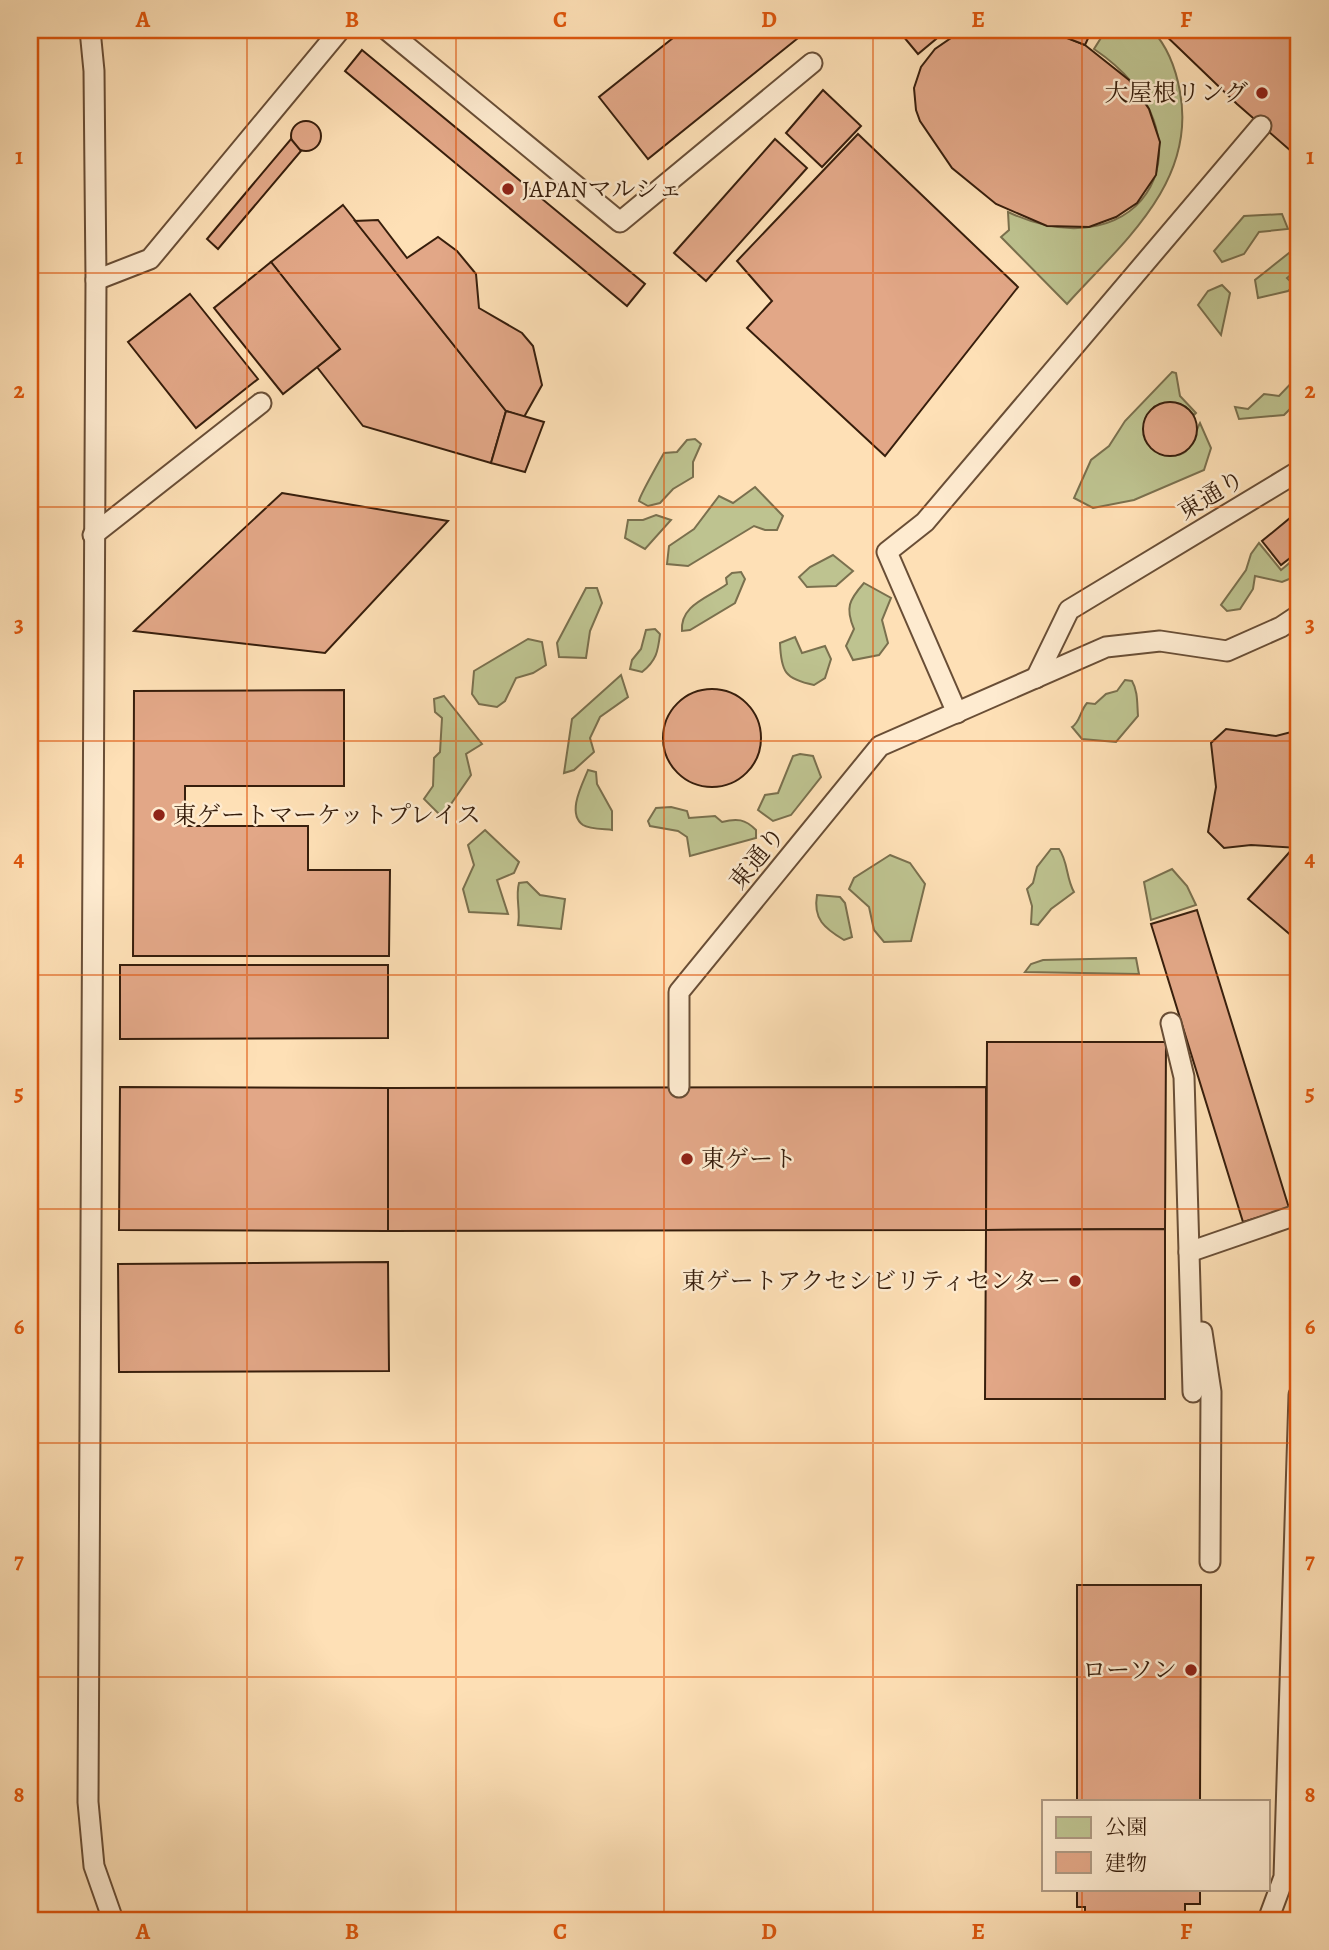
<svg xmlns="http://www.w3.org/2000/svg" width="1329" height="1950" font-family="Alegreya,'Noto Serif JP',serif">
<rect width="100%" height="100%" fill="#fee0b6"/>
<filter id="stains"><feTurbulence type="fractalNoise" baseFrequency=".00286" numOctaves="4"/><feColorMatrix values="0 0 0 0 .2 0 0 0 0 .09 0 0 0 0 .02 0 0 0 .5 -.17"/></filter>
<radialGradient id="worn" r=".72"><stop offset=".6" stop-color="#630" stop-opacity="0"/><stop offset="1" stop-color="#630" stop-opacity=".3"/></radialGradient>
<!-- green -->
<g fill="#bec390" stroke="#7a704e" stroke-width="2">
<path d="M1106 30H1152C1168 47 1176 69 1180 92 1197 183 1121 244 1067 304L1001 237 1009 230 1008 212C1146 276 1221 135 1094 49Z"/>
<polygon points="1282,214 1288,229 1259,232 1244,254 1222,262 1214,251 1244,216"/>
<polygon points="1299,245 1299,268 1287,278 1290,281 1299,275 1299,282 1288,291 1258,298 1255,280"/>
<polygon points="1222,285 1230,293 1221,335 1198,305 1208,291"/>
<path d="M1172 372 1176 373 1180 396 1196 413 1194 415C1183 401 1170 399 1154 407L1144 422 1146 440 1163 455C1193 460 1191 440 1200 423L1211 448 1204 470 1134 500 1093 508 1074 498 1091 460 1109 446 1125 421Z"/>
<polygon points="1299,375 1299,400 1284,415 1239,419 1235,407 1248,409 1264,394 1279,396"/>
<path d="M695 439 701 444 693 462V477L673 489 660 503 648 506 639 501C640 495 659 462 664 453L677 452 687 440Z"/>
<polygon points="755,487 783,516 777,530 765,530 754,526 688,566 667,564 669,546 694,529 719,496 733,503"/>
<polygon points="656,515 671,520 645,549 625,538 628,520 643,520"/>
<polygon points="1259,543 1281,570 1299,555 1299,575 1282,582 1255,576 1253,589 1240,609 1227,611 1221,605 1246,570 1251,554"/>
<polygon points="833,555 853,571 836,586 807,587 799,577 810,567"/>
<path d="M741 572 745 579 735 603 690 630 682 631C680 605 708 598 727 584L726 578 732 573Z"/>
<path d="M864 583 891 598 882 620 888 643 879 655 853 660 846 646 854 629C845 608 849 600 864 583Z"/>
<polygon points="586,588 597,588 602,603 590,631 586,658 559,657 557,643"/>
<path d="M655 629 660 634C658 652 656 661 642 672L630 669 632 660 641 649 646 630Z"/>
<path d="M795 637 802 653 825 646 831 659 825 678 814 685C785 679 781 672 780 643Z"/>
<polygon points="528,639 542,642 546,665 533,673 516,678 505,701 497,707 479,704 472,694 474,671"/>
<polygon points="621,675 628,697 600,717 590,738 594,752 574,770 564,773 572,719"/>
<path d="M1125 680 1132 681C1138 691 1137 704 1138 716L1116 742 1082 739 1072 727C1080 722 1080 711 1087 703L1095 704 1106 694 1117 691Z"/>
<polygon points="444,696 482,744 466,754 471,775 442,817 424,799 433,786 434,758 440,752 442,718 435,712 434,699"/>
<polygon points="800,754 813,756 821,777 791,815 773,821 758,810 765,795 778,793 793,756"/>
<path d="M588 770 596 772 597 784 612 811V830C604 829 589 829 583 825 566 813 583 783 588 770Z"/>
<path d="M671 807 687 811 689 818 715 816 722 822C737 818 745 819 756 830V838L690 856 687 837 678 831 650 826 648 821 656 808Z"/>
<polygon points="485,830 519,862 514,873 497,880 508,914 469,912 463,889 474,865 468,845"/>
<path d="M1051 849H1059C1068 861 1066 878 1074 892L1051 909 1038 925 1031 924 1032 906 1027 889 1033 883 1037 867Z"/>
<polygon points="890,855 910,863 925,884 911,941 884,942 874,930 869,907 849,889 854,878"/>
<polygon points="1172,869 1187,886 1196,905 1151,920 1144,882"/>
<path d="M527 882 540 895 565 899 561 929 518 925C521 910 515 898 519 883Z"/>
<path d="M817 895 840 897 845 903 852 937 844 940C824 928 813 919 817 895Z"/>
<polygon points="1136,958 1139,974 1025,972 1031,964 1043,960"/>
</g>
<!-- building -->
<g fill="#e2a787" stroke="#371e0c" stroke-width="2">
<polygon points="558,30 649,30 650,31 600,35"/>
<polygon points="683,30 808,30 648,159 599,97"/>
<polygon points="898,30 929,30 936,39 918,54"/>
<polygon points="977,30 1046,30 1056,33 1085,45 1129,80 1149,109 1160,142 1156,175 1137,203 1116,217 1089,227 1047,226 996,204 952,168 920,121 916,110 914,88 921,67 935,49 954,36"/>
<polygon points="1046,30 1089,30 1091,32 1085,45"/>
<polygon points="1160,30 1299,30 1299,158 1237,104"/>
<polygon points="362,50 645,284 627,306 345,71"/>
<polygon points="823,90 861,126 822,167 786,133"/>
<circle cx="306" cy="136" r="15"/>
<polygon points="858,134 1018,287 885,456 747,328 772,301 737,261"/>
<polygon points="291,139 301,151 218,249 207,239"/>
<polygon points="775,139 807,168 706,281 674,253"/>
<polygon points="343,205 506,411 491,463 363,426 317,367 340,349 271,262"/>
<polygon points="378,220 407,258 438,237 457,251 476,274 479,308 522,333 533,346 542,385 524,417 506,411 355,221"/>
<polygon points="271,262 340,349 283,394 214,308"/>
<polygon points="190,294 258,379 196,428 128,342"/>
<circle cx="1170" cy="429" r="27"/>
<polygon points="506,411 544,422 525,472 491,463"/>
<polygon points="282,493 448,521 325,653 134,631"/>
<polygon points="1290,518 1299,530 1299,551 1281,565 1262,541"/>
<circle cx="712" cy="738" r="49"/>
<polygon points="344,690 344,786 185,786 185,826 308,826 308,870 390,870 389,956 133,956 134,691"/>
<polygon points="1299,696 1299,727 1292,720 1293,702"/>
<polygon points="1226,729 1276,736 1299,730 1299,848 1251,845 1224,848 1208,832 1216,787 1211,743"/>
<polygon points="1294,847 1299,852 1299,942 1248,899"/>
<polygon points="1197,910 1289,1208 1243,1222 1151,924"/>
<polygon points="120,965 388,965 388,1038 120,1039"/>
<polygon points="987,1042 1166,1042 1165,1229 986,1230"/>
<polygon points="120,1087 388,1088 388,1231 119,1230"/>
<polygon points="986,1087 986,1230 388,1231 388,1088"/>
<polygon points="1165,1229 1165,1399 985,1399 986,1230"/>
<polygon points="388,1262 389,1371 119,1372 118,1264"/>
<polygon points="1077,1585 1201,1585 1200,1801 1077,1801"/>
<polygon points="1077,1889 1200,1889 1200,1904 1185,1904 1185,1919 1085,1920 1085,1907 1077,1907"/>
</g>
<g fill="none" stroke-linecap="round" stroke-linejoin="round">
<defs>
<g id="service">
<polyline points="90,30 94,71 96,280 88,1802 94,1866 113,1920"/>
<polyline points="387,30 620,222 812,63"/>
<polyline points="96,280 150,259 340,30"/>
<polyline points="93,535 261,403"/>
<polyline points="1036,678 1069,610 1299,471"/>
<polyline points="957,713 887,552 925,522 1261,126"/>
<polyline points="1171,1023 1184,1077 1193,1392"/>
<polyline points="679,1087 679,992 880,746 1106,647 1160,641 1227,651 1281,627 1299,615"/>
<polyline points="1189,1252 1299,1214"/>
<polyline points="1202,1332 1211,1392 1210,1562"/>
<polyline points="1268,1920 1284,1877 1299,1395"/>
</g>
</defs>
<!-- service casing -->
<use href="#service" stroke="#694e36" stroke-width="23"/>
<!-- service -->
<use href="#service" stroke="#feebd0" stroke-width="19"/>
</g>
<!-- grid -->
<path fill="none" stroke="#df560c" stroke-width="2" stroke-opacity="0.55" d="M247 30V1920M456 30V1920M664 30V1920M873 30V1920M1082 30V1801M30 273H1299M30 507H1299M30 741H1299M30 975H1299M30 1209H1299M30 1443H1299M30 1677H1299M1082 1889V1920"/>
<!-- markers -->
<g fill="#8f2418" stroke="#feebd0" stroke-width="2.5">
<circle cx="1262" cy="93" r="7"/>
<circle cx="508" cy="189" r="7"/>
<circle cx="159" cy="815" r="7"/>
<circle cx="687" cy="1159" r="7"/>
<circle cx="1075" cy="1281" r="7"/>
<circle cx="1191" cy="1670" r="7"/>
</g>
<g text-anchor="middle" stroke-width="5" stroke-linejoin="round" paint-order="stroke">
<!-- poi labels -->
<g font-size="24" fill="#371e0c" stroke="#feebd0" text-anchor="end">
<text x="1248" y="101">大屋根リング</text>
<text x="522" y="197" text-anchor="start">JAPANマルシェ</text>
<text x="173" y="823" text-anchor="start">東ゲートマーケットプレイス</text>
<text x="701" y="1167" text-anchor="start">東ゲート</text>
<text x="1061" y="1289">東ゲートアクセシビリティセンター</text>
<text x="1177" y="1678">ローソン</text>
</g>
<!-- street labels -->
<g font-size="24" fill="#371e0c" stroke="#feebd0">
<text transform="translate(1211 495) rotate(-31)" y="8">東通り</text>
<text transform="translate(757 858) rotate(-51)" y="8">東通り</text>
</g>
</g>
<!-- margin -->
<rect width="1329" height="1950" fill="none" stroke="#fee0b6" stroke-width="77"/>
<!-- legend -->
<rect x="1042" y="1800" width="228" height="91" fill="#feebd0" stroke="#ae9982" stroke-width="2"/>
<rect x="1056" y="1817" width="35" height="21" fill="#bec390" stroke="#ae9982" stroke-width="2"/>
<text x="1105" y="1834" font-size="21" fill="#371e0c">公園</text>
<rect x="1056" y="1852" width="35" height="21" fill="#e2a787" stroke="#ae9982" stroke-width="2"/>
<text x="1105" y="1870" font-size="21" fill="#371e0c">建物</text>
<rect x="38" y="38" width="1252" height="1874" fill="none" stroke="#df560c" stroke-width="2.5"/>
<g font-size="23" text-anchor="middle" font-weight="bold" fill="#df560c">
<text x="143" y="27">A</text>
<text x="352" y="27">B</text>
<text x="560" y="27">C</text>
<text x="769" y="27">D</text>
<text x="978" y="27">E</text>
<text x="1186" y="27">F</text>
<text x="19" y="164">1</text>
<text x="1310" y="164">1</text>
<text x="19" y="398">2</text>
<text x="1310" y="398">2</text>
<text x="19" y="632">3</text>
<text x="1310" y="632">3</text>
<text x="19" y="866">4</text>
<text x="1310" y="866">4</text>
<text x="19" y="1100">5</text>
<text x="1310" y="1100">5</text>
<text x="19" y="1334">6</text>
<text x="1310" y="1334">6</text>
<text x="19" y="1568">7</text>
<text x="1310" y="1568">7</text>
<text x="19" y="1802">8</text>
<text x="1310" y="1802">8</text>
<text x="143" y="1939">A</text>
<text x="352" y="1939">B</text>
<text x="560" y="1939">C</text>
<text x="769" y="1939">D</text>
<text x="978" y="1939">E</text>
<text x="1186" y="1939">F</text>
</g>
<rect width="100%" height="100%" filter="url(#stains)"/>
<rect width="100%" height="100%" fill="url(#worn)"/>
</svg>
